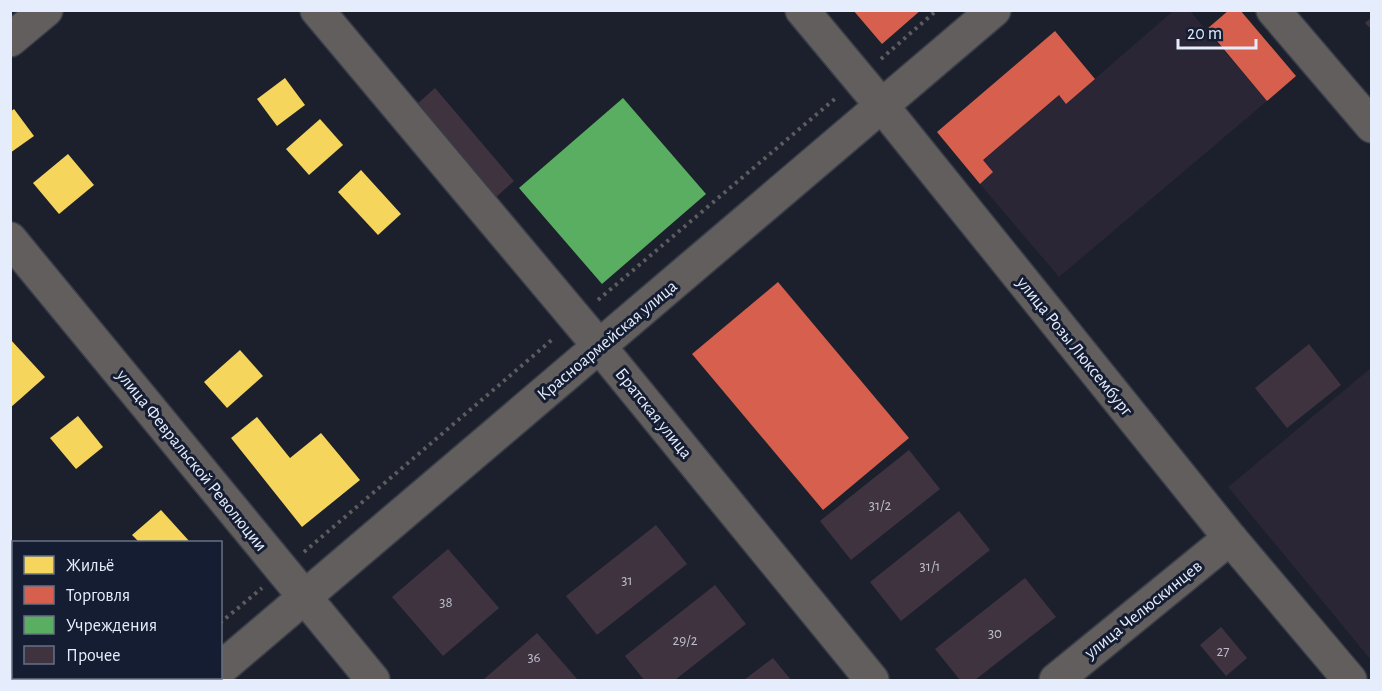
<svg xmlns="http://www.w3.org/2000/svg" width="1382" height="691" font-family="'Alegreya Sans',sans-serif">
<rect width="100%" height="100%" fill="#1b202c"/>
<!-- commercial -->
<g fill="#2a2635">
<polygon points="1173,11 1190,11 1267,101 1059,277 980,184 993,172 983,160 1059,95 1066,104"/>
<polygon points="1371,368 1371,660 1228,487"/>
</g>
<!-- homes -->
<g fill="#f6d55c">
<polygon points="285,78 305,105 277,126 257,99"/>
<polygon points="14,109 34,136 10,153 10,112"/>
<polygon points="320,119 343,145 309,175 286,149"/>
<polygon points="68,154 94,185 59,214 33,183"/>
<polygon points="361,170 401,214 378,235 338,192"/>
<polygon points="10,339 45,377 10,408"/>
<polygon points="240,350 263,376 227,408 204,382"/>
<polygon points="78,416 103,447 76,469 50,438"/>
<polygon points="257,417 290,458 321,433 360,480 302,527 231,438"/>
<polygon points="161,510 190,542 139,542 132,535"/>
</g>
<!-- shops -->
<g fill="#d6604d">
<polygon points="853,10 921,10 882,44"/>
<polygon points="1229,10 1240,10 1296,76 1267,101 1207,29"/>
<polygon points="1055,31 1095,79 1066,104 1059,95 983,160 993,172 980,184 937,132"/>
<polygon points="778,282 909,438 823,510 692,354"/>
</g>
<!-- public -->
<polygon fill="#5aae61" points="623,98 706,194 602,284 519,188"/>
<!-- building -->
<g fill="#3f3340">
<polygon points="1372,17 1372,30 1365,23"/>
<polygon points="435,88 514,181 495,198 416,105"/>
<polygon points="1309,344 1341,385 1287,428 1255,388"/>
<polygon points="909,450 940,489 851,560 820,521"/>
<polygon points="959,511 990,550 901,621 870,582"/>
<polygon points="656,525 687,564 597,635 566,596"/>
<polygon points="448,549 499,608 443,656 392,597"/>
<polygon points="1025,578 1056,617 975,680 960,680 935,649"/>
<polygon points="715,585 746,624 675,680 644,680 625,656"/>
<polygon points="1221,627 1247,658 1226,676 1200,645"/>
<polygon points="537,633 578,680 483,680"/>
<polygon points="773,658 791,680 744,680"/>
</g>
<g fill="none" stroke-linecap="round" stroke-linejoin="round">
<defs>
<g id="minor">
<polyline points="317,10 599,346 872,680"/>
<polyline points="802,10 882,106 1230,538 1350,680"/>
<polyline points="1273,10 1372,126"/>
<polyline points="10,40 46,10"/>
<polyline points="10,239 373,680"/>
<polyline points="220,669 994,10"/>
<polyline points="1056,680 1230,538"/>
</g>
</defs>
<!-- minor casing -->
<use href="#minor" stroke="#393d47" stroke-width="36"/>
<!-- path -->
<g stroke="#5d5c5f" stroke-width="4" stroke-dasharray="3 4.5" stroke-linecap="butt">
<polyline points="881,59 937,10"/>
<polyline points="598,300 837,97"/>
<polyline points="304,552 554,338"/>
<polyline points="220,623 262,588"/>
<polyline points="151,680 155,678"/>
</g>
<!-- minor -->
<use href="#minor" stroke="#615e5d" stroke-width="33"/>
</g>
<g text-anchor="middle" stroke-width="6" stroke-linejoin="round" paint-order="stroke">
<!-- number labels -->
<g font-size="15" fill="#bcbecc">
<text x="880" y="510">31/2</text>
<text x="930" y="571">31/1</text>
<text x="627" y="585">31</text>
<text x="446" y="607">38</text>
<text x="995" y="638">30</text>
<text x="685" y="645">29/2</text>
<text x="1223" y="656">27</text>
<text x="534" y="662">36</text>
</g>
<!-- street labels -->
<g font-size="18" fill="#e5ecfb" stroke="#151d32">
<text transform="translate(607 340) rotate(-40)" y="6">Красноармейская улица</text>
<text transform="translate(1075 346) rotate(51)" y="6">улица Розы Люксембург</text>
<text transform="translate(654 413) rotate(51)" y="6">Братская улица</text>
<text transform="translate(192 460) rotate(51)" y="6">улица Февральской Революции</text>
<text transform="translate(1143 609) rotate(-39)" y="6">улица Челюскинцев</text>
</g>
</g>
<!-- border -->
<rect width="1382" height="691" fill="none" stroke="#e5ecfb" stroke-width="24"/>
<!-- legend -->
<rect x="12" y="541" width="210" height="138" fill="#151d32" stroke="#687082" stroke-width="1.5"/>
<rect x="24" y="556" width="30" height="18" fill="#f6d55c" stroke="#687082" stroke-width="1.5"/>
<text x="66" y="571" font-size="18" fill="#e5ecfb">Жильё</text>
<rect x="24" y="586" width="30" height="18" fill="#d6604d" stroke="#687082" stroke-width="1.5"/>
<text x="66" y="601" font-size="18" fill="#e5ecfb">Торговля</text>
<rect x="24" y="616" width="30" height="18" fill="#5aae61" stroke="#687082" stroke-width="1.5"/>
<text x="66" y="631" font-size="18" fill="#e5ecfb">Учреждения</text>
<rect x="24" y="646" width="30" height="18" fill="#3f3340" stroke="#687082" stroke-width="1.5"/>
<text x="66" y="661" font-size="18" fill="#e5ecfb">Прочее</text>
<!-- scale -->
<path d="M1178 39v9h78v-9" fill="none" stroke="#e5ecfb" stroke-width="3"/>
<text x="1187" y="39" font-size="18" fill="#e5ecfb" stroke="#151d32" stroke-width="4.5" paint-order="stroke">20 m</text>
</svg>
